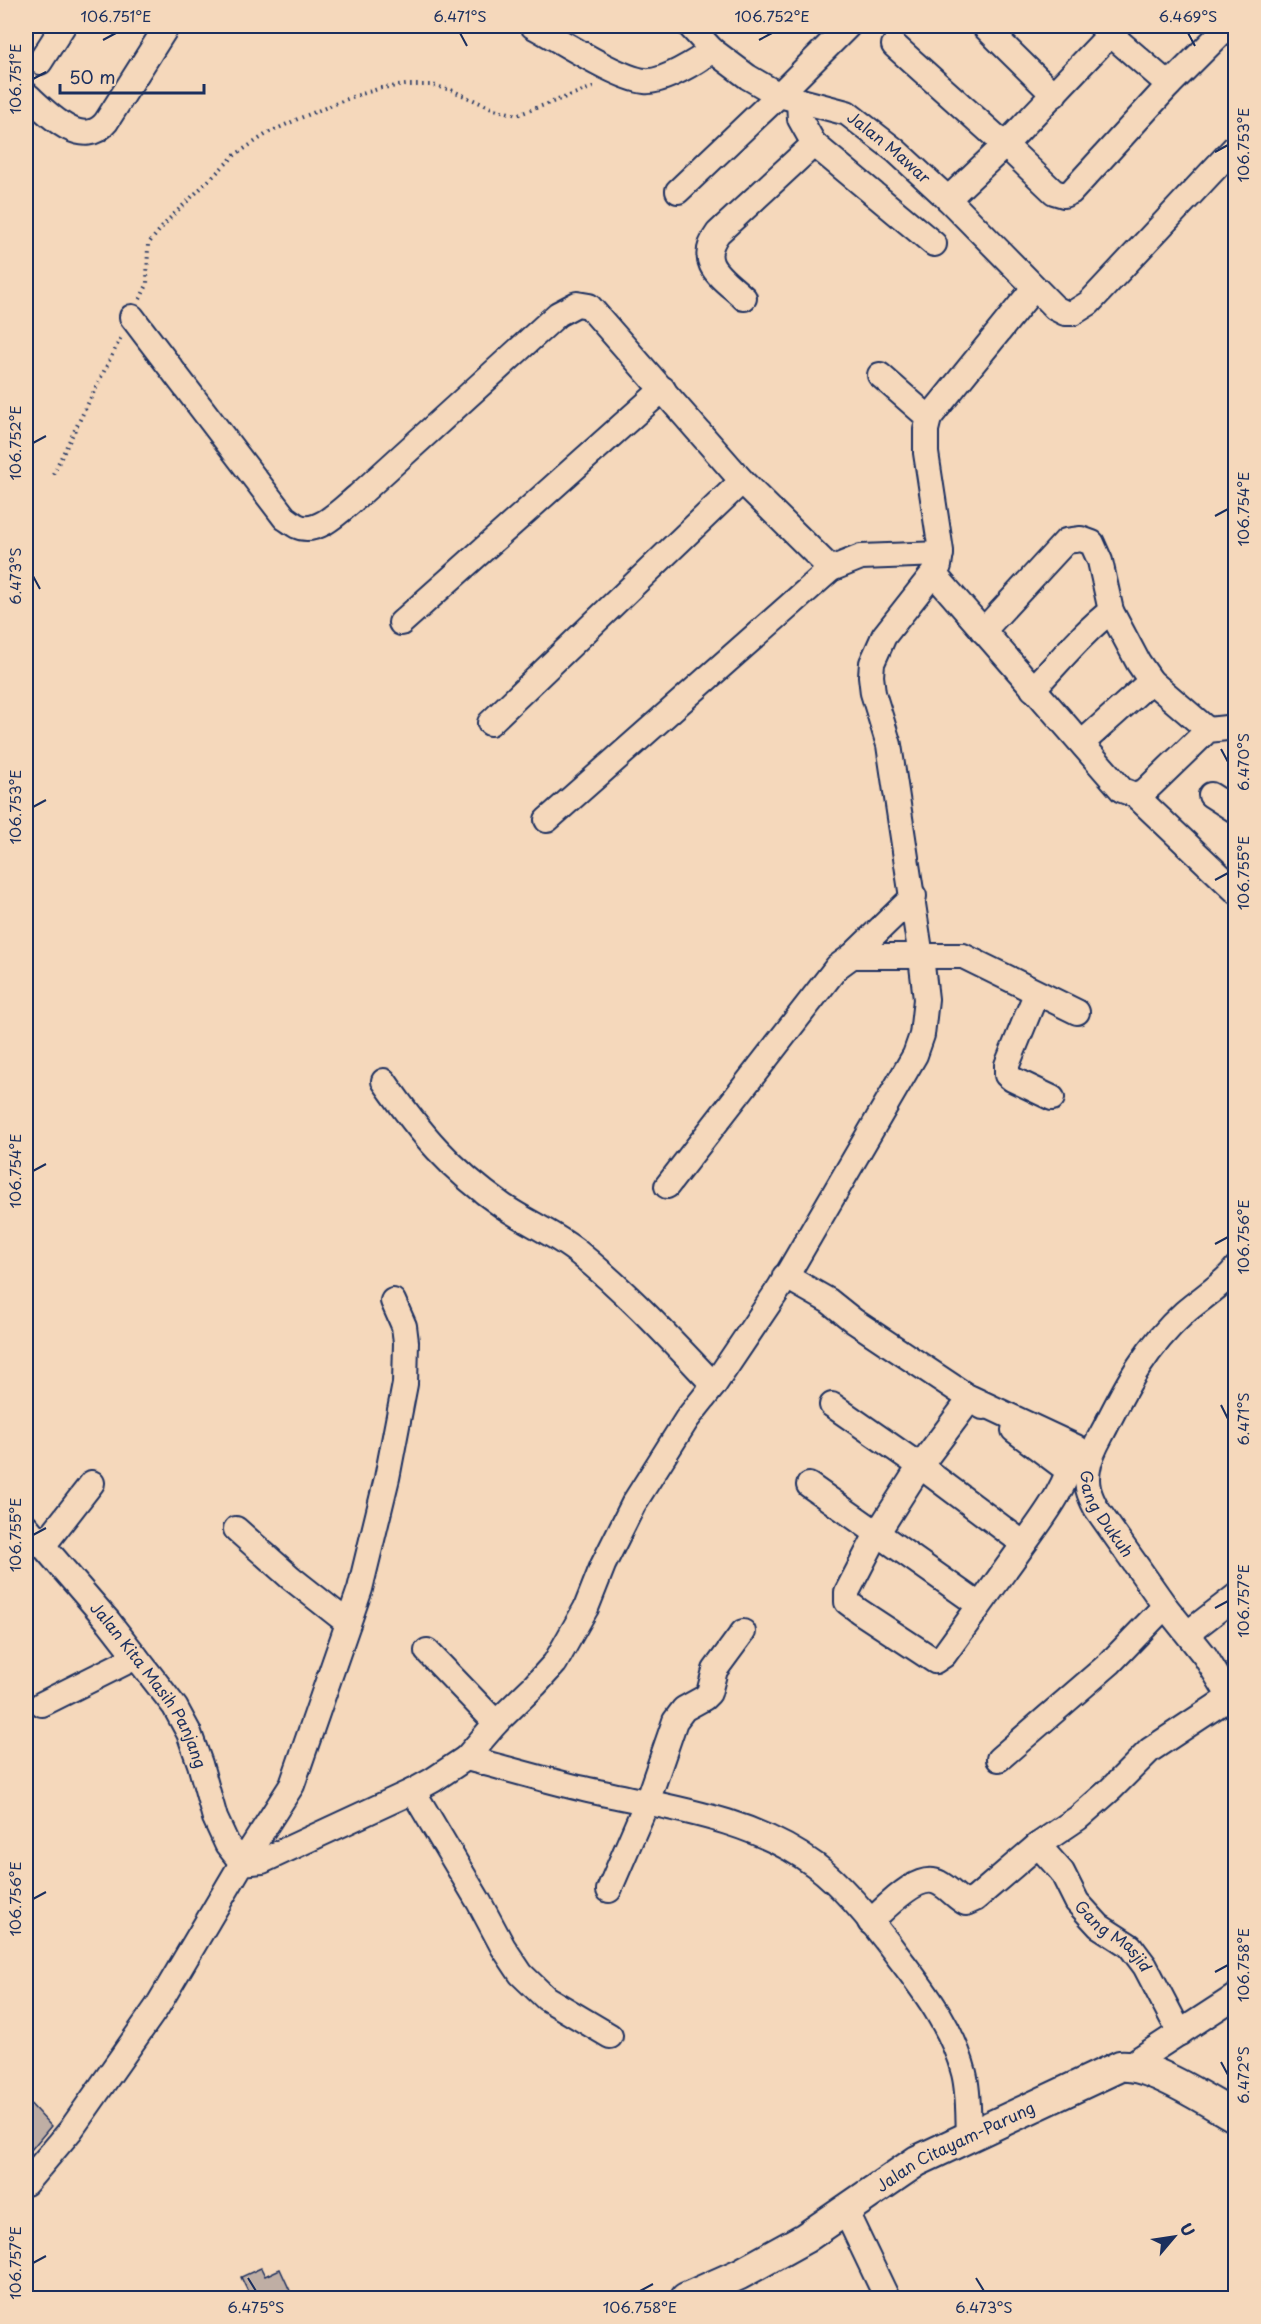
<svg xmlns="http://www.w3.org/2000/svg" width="1261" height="2324" font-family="'Playpen Sans',sans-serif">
<rect width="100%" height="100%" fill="#f5d8bb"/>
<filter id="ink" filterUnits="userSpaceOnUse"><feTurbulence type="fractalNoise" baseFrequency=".0167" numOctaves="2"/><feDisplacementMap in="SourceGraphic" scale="12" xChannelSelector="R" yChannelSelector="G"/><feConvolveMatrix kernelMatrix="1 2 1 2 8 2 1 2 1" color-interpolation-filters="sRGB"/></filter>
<g filter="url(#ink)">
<!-- building -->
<g fill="#bfaea4" stroke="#1b2f5e" stroke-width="1.5">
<polygon points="26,2099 51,2126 26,2156"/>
<polygon points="261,2268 265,2276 280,2269 291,2293 280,2298 251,2298 241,2277"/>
</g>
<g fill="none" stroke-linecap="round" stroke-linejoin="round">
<defs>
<g id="minor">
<path d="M533 26C560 40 617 78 645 81 662 83 698 61 712 50"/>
<path id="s1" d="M690 26 712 50 748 77 779 95 847 113 896 151 948 199 1055 308 1065 313H1073L1089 303 1236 146"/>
<polyline points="984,26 1054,95"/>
<polyline points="1101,26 1169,85"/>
<polyline points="894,45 1005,145 1054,192 1064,195 1071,192 1169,85 1228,26"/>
<polyline points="40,62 63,26"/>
<path d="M26 94C45 111 82 152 106 122L167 26"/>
<polyline points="799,101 800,119 814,144 934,244"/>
<polyline points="678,191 779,95 848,26"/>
<polyline points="948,199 1005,145 1118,26"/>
<path d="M744 298C723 278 695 264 718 233L814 144"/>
<path d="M132 317 285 518C289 520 293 524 297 526 318 536 343 508 358 496L558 314 577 304 589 306 742 481 831 569"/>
<polyline points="880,375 929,418"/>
<polyline points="934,574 1122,790 1135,795 1145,791 1208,730 1236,727"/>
<polyline points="401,623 663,389"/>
<polyline points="983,631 1066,541 1081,539 1092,543 1100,561 1111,611 1138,662 1151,681 1208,730"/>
<path d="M1033 689C1059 662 1082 633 1111 611"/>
<polyline points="490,723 742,481"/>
<polyline points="1082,743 1151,681"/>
<polyline points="1135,795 1236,891"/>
<polyline points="1211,795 1236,811"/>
<polyline points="547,820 831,569 861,557 941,554"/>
<polyline points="852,956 914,896"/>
<polyline points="1036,994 1007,1065 1007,1075 1012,1079 1052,1098"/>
<path d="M384 1081C420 1133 450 1169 503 1206 528 1223 557 1235 580 1254 629 1294 671 1340 714 1385"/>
<polyline points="667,1186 837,967 852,956 963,956 1077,1012"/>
<path id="s2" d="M1236 1268C1222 1286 1201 1298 1184 1313 1147 1347 1128 1382 1106 1426 1099 1440 1090 1453 1088 1469 1085 1484 1089 1495 1096 1508L1165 1606 1205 1656 1236 1707"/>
<polyline points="785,1276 829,1301 854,1321 983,1407"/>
<path d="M832 1405 920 1466 1024 1544 944 1655 935 1661 859 1611 847 1602V1592L878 1532 920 1466 971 1398 1076 1447C1066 1488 1048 1511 1024 1544"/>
<polyline points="1014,1430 1070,1472"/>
<polyline points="809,1485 979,1605"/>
<path id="s3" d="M26 1526 109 1622 175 1707 189 1733 200 1764 215 1818 227 1844 242 1863 292 1785 360 1589 387 1478 405 1384 406 1342 404 1326 393 1301"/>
<polyline points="236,1529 291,1578 348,1623"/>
<polyline points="43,1546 92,1483"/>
<polyline points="1188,1633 1236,1596"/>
<polyline points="427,1651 496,1723"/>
<polyline points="42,1704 136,1657"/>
<polyline points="466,1758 496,1723 535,1685 555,1663 586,1608 603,1565 634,1503 687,1419 714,1385 780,1287 915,1055 922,1035 926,999 921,957 889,745 873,693 871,676 872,663 884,636 939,566 941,551 926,453 926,430 929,418 1034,288"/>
<polyline points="999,1759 1110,1663 1165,1606"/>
<polyline points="413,1791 479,1902 503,1947 521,1974 546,1998 610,2036"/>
<path id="s4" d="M1038 1845 1062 1872 1077 1902 1099 1926 1130 1946 1145 1966 1180 2033"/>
<polyline points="609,1890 647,1802 675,1721 684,1709 704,1698 709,1693 715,1670 743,1632"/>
<path d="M870 1922C885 1909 918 1871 939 1883 949 1888 956 1898 966 1903L975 1899 1038 1845 1078 1818 1111 1789 1150 1750 1230 1697"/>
<polyline points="1130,2065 1236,1996"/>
<path d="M26 2183 70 2131 157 2007 242 1863 262 1861 413 1791 433 1780 466 1758C505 1768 545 1780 584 1789 663 1807 749 1816 815 1865 845 1887 878 1929 900 1959 927 1994 953 2030 964 2073 969 2093 968 2116 969 2136"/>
<polyline points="845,2210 887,2298"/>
</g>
<g id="major">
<path id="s5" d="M686 2298 740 2274 805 2238 917 2161 1120 2066C1150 2063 1207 2101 1236 2117"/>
</g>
</defs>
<!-- minor casing -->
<use href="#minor" stroke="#1b2f5e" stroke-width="28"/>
<!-- major casing -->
<use href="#major" stroke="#1b2f5e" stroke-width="34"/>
<!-- path -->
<g stroke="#1b2f5e" stroke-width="4" stroke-dasharray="1.5 4.5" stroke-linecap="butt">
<polyline points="140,299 147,285 148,244 169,219 235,155 268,133 300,118 352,97 381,88 406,85 432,85 451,90 494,109 517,115 596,86"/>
<polyline points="53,474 122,335"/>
</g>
<!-- minor -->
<use href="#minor" stroke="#f5d8bb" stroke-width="24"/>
<!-- major -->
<use href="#major" stroke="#f5d8bb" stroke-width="30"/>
</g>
</g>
<!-- ticks -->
<path fill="none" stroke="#1b2f5e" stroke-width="2" d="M460 33 467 46M1188 33 1195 46M103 40 116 33M759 40 772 33M33 79 46 72M1215 152 1228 145M33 443 46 436M1215 516 1228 509M33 576 40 589M1221 749 1228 762M33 807 46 800M1215 880 1228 873M33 1171 46 1164M1215 1244 1228 1237M1221 1405 1228 1419M33 1535 46 1528M1215 1608 1228 1601M33 1899 46 1892M1215 1972 1228 1965M1221 2062 1228 2075M33 2263 46 2256M248 2278 256 2291M976 2278 984 2291M640 2291 653 2284"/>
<g text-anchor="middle" stroke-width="4.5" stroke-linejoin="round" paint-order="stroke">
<!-- street labels -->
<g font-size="16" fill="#1b2f5e" stroke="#f5d8bb">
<text dy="6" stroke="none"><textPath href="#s1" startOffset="238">Jalan Mawar</textPath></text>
<text dy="6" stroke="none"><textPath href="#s2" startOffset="304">Gang Dukuh</textPath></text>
<text dy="6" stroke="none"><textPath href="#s3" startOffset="202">Jalan Kita Masih Panjang</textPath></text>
<text dy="6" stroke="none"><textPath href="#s4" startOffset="120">Gang Masjid</textPath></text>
<text dy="6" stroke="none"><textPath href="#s5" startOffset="310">Jalan Citayam-Parung</textPath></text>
</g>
</g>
<!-- margin -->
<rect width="1261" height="2324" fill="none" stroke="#f5d8bb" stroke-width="66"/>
<!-- north arrow -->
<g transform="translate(1174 2237) rotate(61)" stroke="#f5d8bb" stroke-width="4.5" paint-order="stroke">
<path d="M0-4.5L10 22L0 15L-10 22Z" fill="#1b2f5e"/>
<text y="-9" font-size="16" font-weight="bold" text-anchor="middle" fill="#1b2f5e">U</text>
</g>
<!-- scale -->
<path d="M60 84v9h144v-9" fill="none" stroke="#1b2f5e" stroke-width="3"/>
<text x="69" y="84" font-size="18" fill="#1b2f5e" stroke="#f5d8bb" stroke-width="4.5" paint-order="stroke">50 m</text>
<rect x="33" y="33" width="1195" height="2258" fill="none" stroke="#1b2f5e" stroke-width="2"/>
<g font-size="15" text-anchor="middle" fill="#1b2f5e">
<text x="116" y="22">106.751°E</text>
<text x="460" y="22">6.471°S</text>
<text x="772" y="22">106.752°E</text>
<text x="1188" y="22">6.469°S</text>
<text transform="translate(16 79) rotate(-90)" y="5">106.751°E</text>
<text transform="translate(1244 145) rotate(-90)" y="5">106.753°E</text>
<text transform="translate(16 443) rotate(-90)" y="5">106.752°E</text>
<text transform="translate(1244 509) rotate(-90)" y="5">106.754°E</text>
<text transform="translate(16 576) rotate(-90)" y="5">6.473°S</text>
<text transform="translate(1244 762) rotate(-90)" y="5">6.470°S</text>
<text transform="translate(16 807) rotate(-90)" y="5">106.753°E</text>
<text transform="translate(1244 873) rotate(-90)" y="5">106.755°E</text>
<text transform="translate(16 1171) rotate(-90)" y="5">106.754°E</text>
<text transform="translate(1244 1237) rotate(-90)" y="5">106.756°E</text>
<text transform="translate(1244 1419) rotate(-90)" y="5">6.471°S</text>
<text transform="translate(16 1535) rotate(-90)" y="5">106.755°E</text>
<text transform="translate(1244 1601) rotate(-90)" y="5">106.757°E</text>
<text transform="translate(16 1899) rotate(-90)" y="5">106.756°E</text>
<text transform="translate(1244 1965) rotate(-90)" y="5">106.758°E</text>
<text transform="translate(1244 2075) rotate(-90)" y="5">6.472°S</text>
<text transform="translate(16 2263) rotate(-90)" y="5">106.757°E</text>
<text x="256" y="2313">6.475°S</text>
<text x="640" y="2313">106.758°E</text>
<text x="984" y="2313">6.473°S</text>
</g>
</svg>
